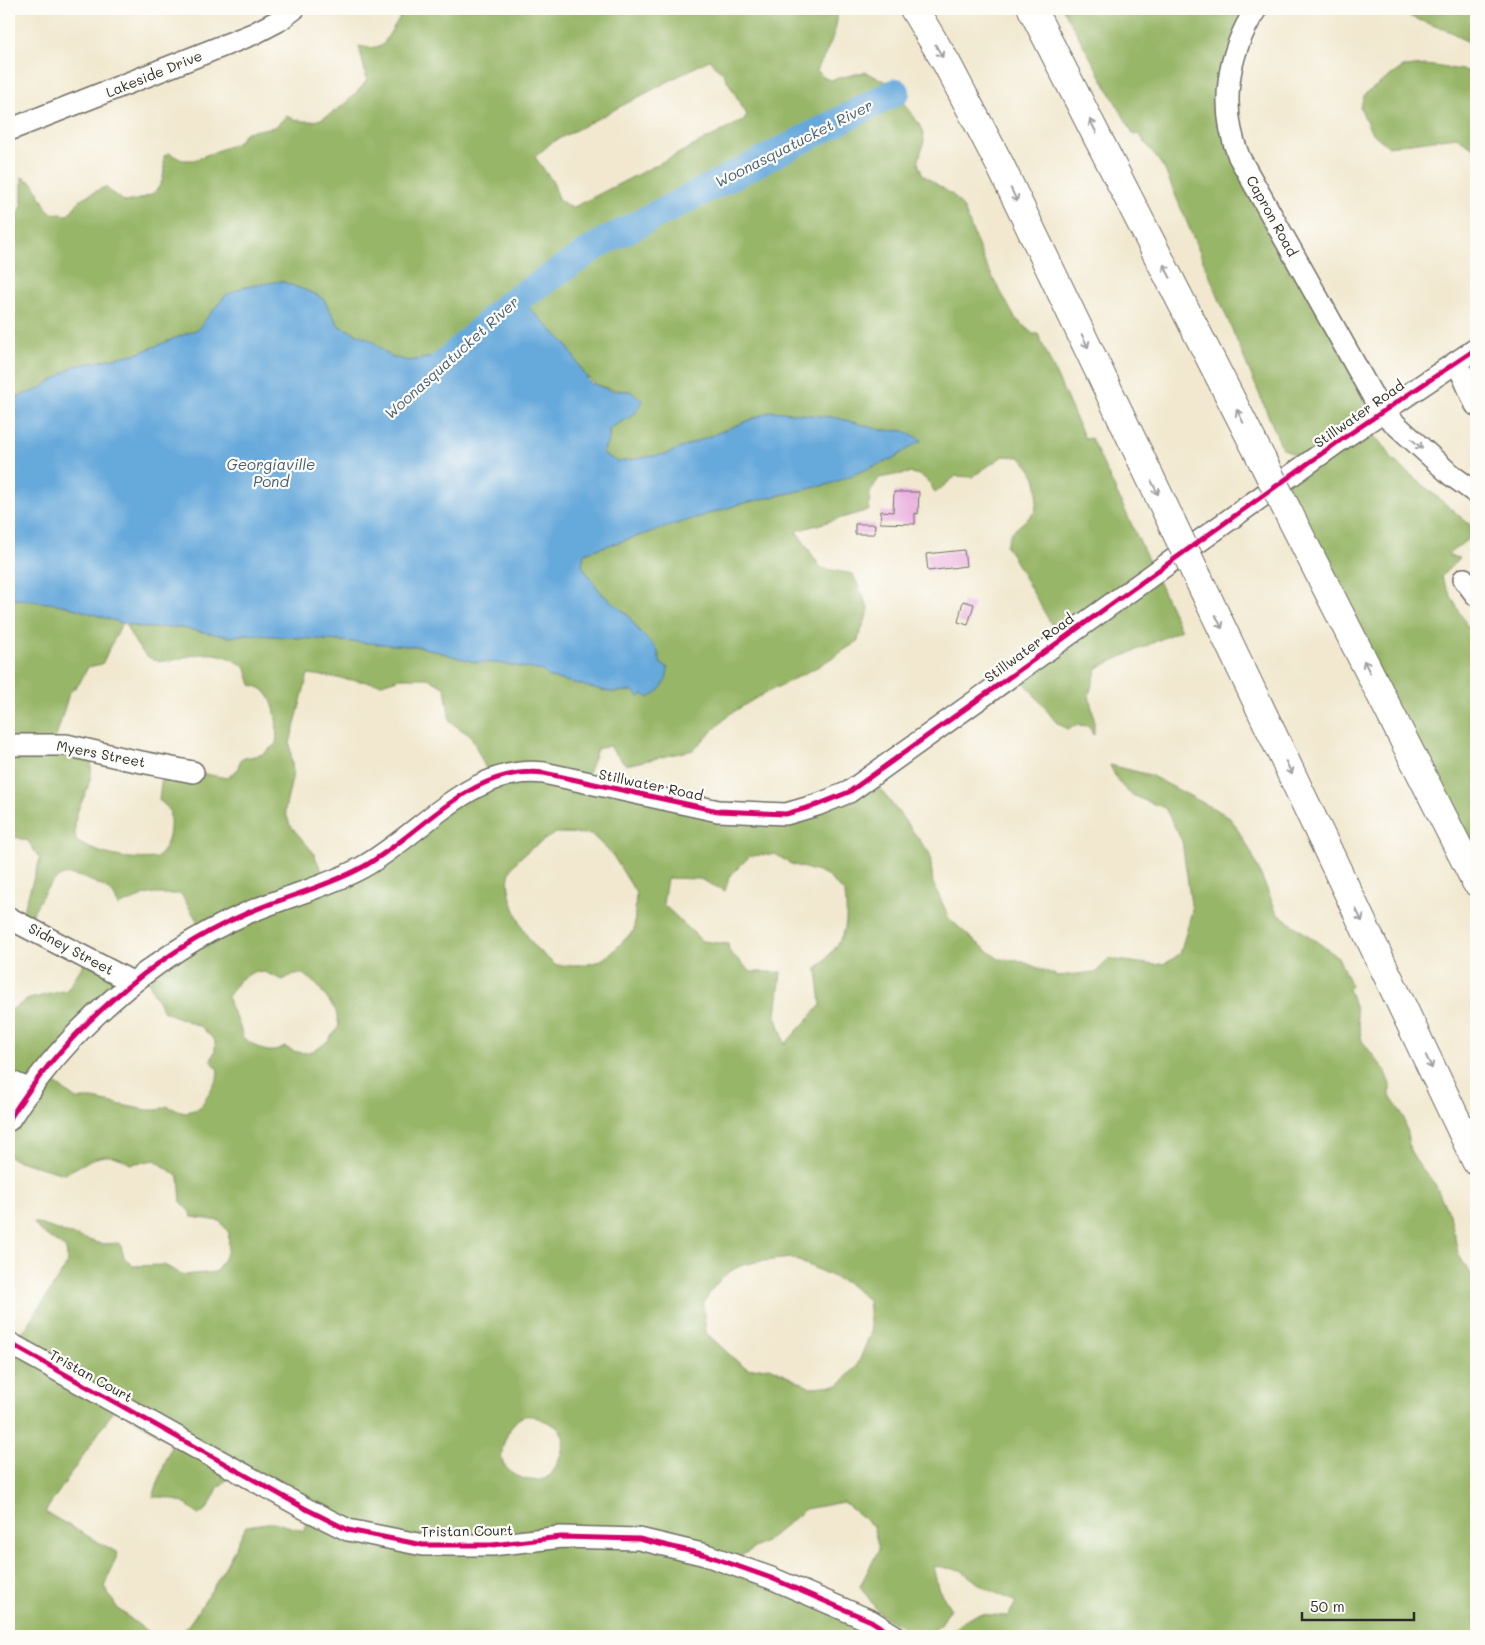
<svg xmlns="http://www.w3.org/2000/svg" width="1485" height="1645" font-family="Mali,sans-serif">
<rect width="100%" height="100%" fill="#fdfcf7"/>
<filter id="ink" filterUnits="userSpaceOnUse"><feTurbulence type="fractalNoise" baseFrequency=".02" numOctaves="2"/><feDisplacementMap in="SourceGraphic" scale="10" xChannelSelector="R" yChannelSelector="G"/><feConvolveMatrix kernelMatrix="1 2 1 2 8 2 1 2 1" color-interpolation-filters="sRGB"/></filter>
<filter id="wash" filterUnits="userSpaceOnUse"><feTurbulence type="fractalNoise" baseFrequency=".0096" numOctaves="4" result="noise"/><feDisplacementMap in="SourceGraphic" scale="20" xChannelSelector="R" yChannelSelector="G"/><feGaussianBlur stdDeviation="1.12" result="paint"/><feColorMatrix in="noise" values="0 0 0 0 0 0 0 0 0 0 0 0 0 0 0 0 0 1.4 0 .05"/><feComposite in="paint" operator="in"/></filter>
<g filter="url(#wash)">
<rect width="100%" height="100%" fill="#f1e8cf"/>
<!-- forest -->
<g fill="#98b668" stroke="#62704a" fill-rule="evenodd">
<path d="M405 9H837C839 30 827 51 817 70L822 76 830 80 865 72 892 84 923 130 924 141 918 163 923 175 954 196 964 209 984 261 1015 318 1033 334H1038L1085 439 1091 438 1181 630 1097 668 1089 695 1094 718V735L1088 726 1079 725 1067 729 1056 722 1017 673 1059 638 1006 545 1011 533 1035 512C1039 485 1039 477 1020 457L1003 456 972 477 956 476 935 493C923 465 904 474 879 478L870 493 869 510 796 531 821 568 853 574 869 610 857 642 819 666 756 698 730 714 693 750 626 765 609 746 597 749 586 779 624 791 776 809 873 779 930 854 933 883 949 918 972 939 999 959 1018 960 1058 976 1096 972 1109 959 1155 965 1166 963 1180 954 1192 911 1182 841 1165 808C1134 796 1124 797 1110 765L1150 775 1230 817 1251 852 1277 913 1338 957 1351 986 1348 989 1355 1006 1362 1041 1383 1068 1390 1084V1095L1404 1118 1410 1150 1420 1167 1435 1184 1451 1219 1458 1253 1476 1285V1636H949C970 1610 977 1614 1008 1616L1016 1602 983 1587 961 1570 933 1566 938 1588 950 1608 941 1625 925 1636H916L880 1614 860 1586 879 1549 873 1526 843 1502 805 1509 765 1542 720 1568 810 1603 876 1636H157L181 1635C207 1601 227 1565 246 1526L274 1522 304 1531 311 1513 236 1471 218 1488 208 1508 198 1515C188 1502 170 1496 153 1497L172 1443 116 1407 45 1512 118 1553 104 1587 118 1609 153 1636H9V1334L24 1331 68 1263 66 1249 40 1231 33 1222 101 1244 120 1243 124 1257 133 1266 164 1265 183 1275 216 1272 228 1251 229 1233 220 1221 192 1217 188 1209 181 1202 179 1177 155 1160 130 1164C105 1146 89 1162 64 1174L15 1160 9 1156V1011L29 999 67 990 85 962 130 980 46 1076 76 1099H93L146 1110H158L167 1106 184 1113 200 1108 217 1079 218 1070 211 1061 215 1050V1041L201 1027 163 1011 148 981 205 934 181 894H148L118 906C117 902 115 895 111 892 103 885 71 870 61 876 45 884 35 910 27 924L20 920 40 859 28 841 9 835V598L63 605 122 623 102 664 88 667 79 684 69 693 54 744 92 751C91 760 92 771 90 779 84 805 71 810 76 841 101 856 128 860 157 858 170 845 172 827 169 809L159 800 163 768 167 767 227 778 237 770 241 759 263 754 276 744C278 728 277 700 262 689 259 687 254 686 251 685L245 666C238 663 231 658 224 656 178 643 156 692 126 625L146 628 176 627 231 637 246 634 421 647 474 662 497 663 543 671 549 677 610 692 633 691 661 664 657 649 640 632 626 613 602 594 582 566 584 553 740 504 830 484 904 431 881 430 838 418 772 411 666 454 617 462 602 454 609 440V429L635 414 630 391C586 389 587 377 565 343L481 331 461 348 440 356 409 361 391 357 371 340 339 326 324 300 317 295 281 281 226 295 198 329 139 353 75 366 39 389 18 397H9V228L22 206V177L33 183 46 207 51 213 68 215 82 198 105 187 125 202C156 197 166 189 164 156L169 153 182 160H194L237 143 246 132 275 127 286 116C296 120 307 123 318 120 334 115 357 94 367 80L359 46 369 48 382 46ZM709 60 723 73 747 115 744 120 572 208 559 200 553 182 535 157 551 143ZM308 674 382 684 400 678H428L445 688 450 722 471 736 490 778 327 883 313 852 290 825 285 810 293 774 290 743ZM556 833 591 834 612 854 636 893 634 930C602 963 603 966 555 965 549 959 541 953 535 947 523 933 505 895 509 876 512 858 542 841 556 833ZM775 854 791 864 825 874 845 893C849 934 844 939 817 969L821 1005 785 1044 776 1015 781 972H751L729 951 728 944 702 941 663 904 667 878 700 879 725 891 729 877 750 856ZM255 971 264 972 283 980 294 974H303L318 986 336 1011 339 1026C325 1047 309 1061 285 1047 266 1057 258 1047 242 1037 240 1018 230 1014 228 997L239 980ZM792 1258 849 1284 868 1300 871 1332 857 1366 839 1385 811 1387 770 1367 749 1369 740 1364 706 1333 703 1304C728 1260 746 1263 792 1258ZM533 1416C555 1425 571 1429 560 1456 557 1463 555 1471 549 1476 537 1486 511 1478 503 1463 497 1453 511 1420 522 1417 525 1415 530 1416 533 1416Z"/>
<polygon points="1063,9 1259,9 1245,35 1230,119 1371,413 1367,429 1386,448 1392,459 1475,529 1476,533 1451,552 1448,556 1460,558 1441,577 1476,643 1476,848 1422,762 1279,491 1309,461 1282,448 1164,168 1139,134 1134,135 1130,128"/>
<polygon points="1403,9 1476,9 1476,47 1451,32 1403,14"/>
<polygon points="1426,65 1476,72 1476,149 1456,137 1388,146 1371,132 1360,107 1365,94 1403,67"/>
</g>
<!-- water -->
<path fill="#66a9db" stroke="#486a83" d="M281 281 317 295 324 300 339 326 371 340 391 357 409 361 440 356 461 348 481 331 506 301 525 304 565 343 590 383 612 391H630L643 400 635 414 609 429V440L602 453 617 462 666 454 772 411 838 418 881 430 904 431 922 440 892 459 830 484 740 504 584 553 582 566 602 594 626 613 640 632 657 649 661 664 668 668C667 684 661 690 649 698L643 694 639 697 633 691 610 692 549 677 543 671 497 663 474 662 421 647 246 634 231 637 176 627 146 628 122 623 63 605 9 598V397H18L39 389 75 366 139 353 198 329 226 295 244 287Z"/>
<g fill="none" stroke-linecap="round" stroke-linejoin="round">
<!-- river -->
<polyline stroke="#66a9db" stroke-width="28" points="434,373 506,306 603,242 896,92"/>
</g>
<g id="blocks">
<!-- building -->
<g fill="#e9acde">
<polygon points="894,492 919,492 918,514 915,513 915,524 880,523 881,511 893,512"/>
<polygon points="855,524 875,524 874,534 855,534"/>
<polygon points="964,550 966,566 928,571 926,554"/>
<polygon points="963,601 974,604 968,625 958,622"/>
</g>
</g>
</g>
<g filter="url(#ink)">
<use href="#blocks" fill-opacity="0" stroke="#706d64" stroke-width="1"/>
<g fill="none" stroke-linecap="round" stroke-linejoin="round">
<defs>
<g id="minor">
<path d="M1256 9C1227 54 1219 107 1239 157L1381 411 1451 475 1476 493"/>
<polyline points="9,130 253,34 278,21 294,9"/>
<polyline points="1457,362 1476,405"/>
<polyline points="1464,579 1476,595"/>
<polyline points="9,745 66,745 126,759 193,772"/>
<polyline points="9,918 132,982"/>
<polyline points="9,1081 31,1090"/>
<path d="M9 1120C63 1034 151 955 245 914 283 897 324 888 361 868 420 836 471 764 544 773L718 811 786 814 817 805 849 792 1342 439 1476 349"/>
<polyline points="9,1343 304,1508 348,1530 423,1545 492,1545 561,1537 639,1539 706,1555 771,1578 871,1621 895,1636"/>
</g>
<g id="highway">
<polyline points="914,9 947,64 1000,165 1172,523"/>
<polyline points="1032,9 1262,460"/>
<polyline points="1289,514 1476,882"/>
<polyline points="1198,578 1476,1161"/>
</g>
</defs>
<!-- minor casing -->
<use href="#minor" stroke="#706d64" stroke-width="24"/>
<!-- highway casing -->
<use href="#highway" stroke="#706d64" stroke-width="30"/>
<!-- minor -->
<use href="#minor" stroke="#fff" stroke-width="21"/>
<!-- highway -->
<use href="#highway" stroke="#fff" stroke-width="28"/>
<defs>
<g id="highway-bridge">
<polyline points="1262,460 1289,514"/>
<polyline points="1172,523 1198,578"/>
</g>
</defs>
<!-- highway-bridge casing -->
<use href="#highway-bridge" stroke="#706d64" stroke-width="30" stroke-linecap="butt"/>
<!-- highway-bridge -->
<use href="#highway-bridge" stroke="#fff" stroke-width="28"/>
<defs>
<g id="cycleway">
<path d="M9 1120C63 1034 151 955 245 914 283 897 324 888 361 868 420 836 471 764 544 773L718 811 786 814 817 805 849 792 1342 439 1476 349"/>
<polyline points="9,1343 304,1508 348,1530 423,1545 492,1545 561,1537 639,1539 706,1555 771,1578 871,1621 895,1636"/>
</g>
</defs>
<!-- cycleway casing -->
<use href="#cycleway" stroke="#fdfcf7" stroke-width="8"/>
<!-- cycleway -->
<use href="#cycleway" stroke="#d6006c" stroke-width="5"/>
</g>
<!-- one-way arrows -->
<defs><path id="oneway-shaft" d="M-6 0H5M1.5-3L5.5 0L1.5 3" fill="none" stroke-width="1.6" stroke-linecap="round" stroke-linejoin="round" transform="scale(1.25)"/></defs>
<g stroke="#a0a0a0">
<use href="#oneway-shaft" transform="translate(939 51) rotate(60)"/>
<use href="#oneway-shaft" transform="translate(1093 126) rotate(-117)"/>
<use href="#oneway-shaft" transform="translate(1014 195) rotate(64)"/>
<use href="#oneway-shaft" transform="translate(1167 271) rotate(-117)"/>
<use href="#oneway-shaft" transform="translate(1085 341) rotate(64)"/>
<use href="#oneway-shaft" transform="translate(1240 416) rotate(-117)"/>
<use href="#oneway-shaft" transform="translate(1417 444) rotate(42)"/>
<use href="#oneway-shaft" transform="translate(1155 488) rotate(64)"/>
<use href="#oneway-shaft" transform="translate(1219 622) rotate(64)"/>
<use href="#oneway-shaft" transform="translate(1367 667) rotate(-117)"/>
<use href="#oneway-shaft" transform="translate(1289 768) rotate(64)"/>
<use href="#oneway-shaft" transform="translate(1359 915) rotate(64)"/>
<use href="#oneway-shaft" transform="translate(1429 1062) rotate(65)"/>
</g>
</g>
<g text-anchor="middle" stroke-width="4.5" stroke-linejoin="round" paint-order="stroke">
<!-- street labels -->
<g font-size="14" fill="#2b2b2b" stroke="#fdfcf7">
<text transform="translate(154 74) rotate(-22)" y="5">Lakeside Drive</text>
<text transform="translate(1272 216) rotate(61)" y="5">Capron Road</text>
<text transform="translate(1359 414) rotate(-35)" y="5">Stillwater Road</text>
<text transform="translate(1029 648) rotate(-36)" y="5">Stillwater Road</text>
<text transform="translate(101 754) rotate(11)" y="5">Myers Street</text>
<text transform="translate(651 785) rotate(12)" y="5">Stillwater Road</text>
<text transform="translate(71 949) rotate(28)" y="5">Sidney Street</text>
<text transform="translate(91 1376) rotate(29)" y="5">Tristan Court</text>
<text transform="translate(467 1531) rotate(-1)" y="5">Tristan Court</text>
</g>
<!-- water labels -->
<g font-size="15" font-style="italic" fill="#435d71" stroke="#fdfcf7">
<text transform="translate(794 144) rotate(-27)" y="5">Woonasquatucket River</text>
<text transform="translate(452 358) rotate(-42)" y="5">Woonasquatucket River</text>
<text x="271" y="470">Georgiaville<tspan x="271" dy="17">Pond</tspan></text>
</g>
</g>
<!-- margin -->
<rect width="1485" height="1645" fill="none" stroke="#fdfcf7" stroke-width="30"/>
<!-- scale -->
<path d="M1302 1612v8h112v-8" fill="none" stroke="#2b2b2b" stroke-width="2.5"/>
<text x="1310" y="1612" font-size="15" fill="#2b2b2b" stroke="#fdfcf7" stroke-width="4" paint-order="stroke">50 m</text>
</svg>
